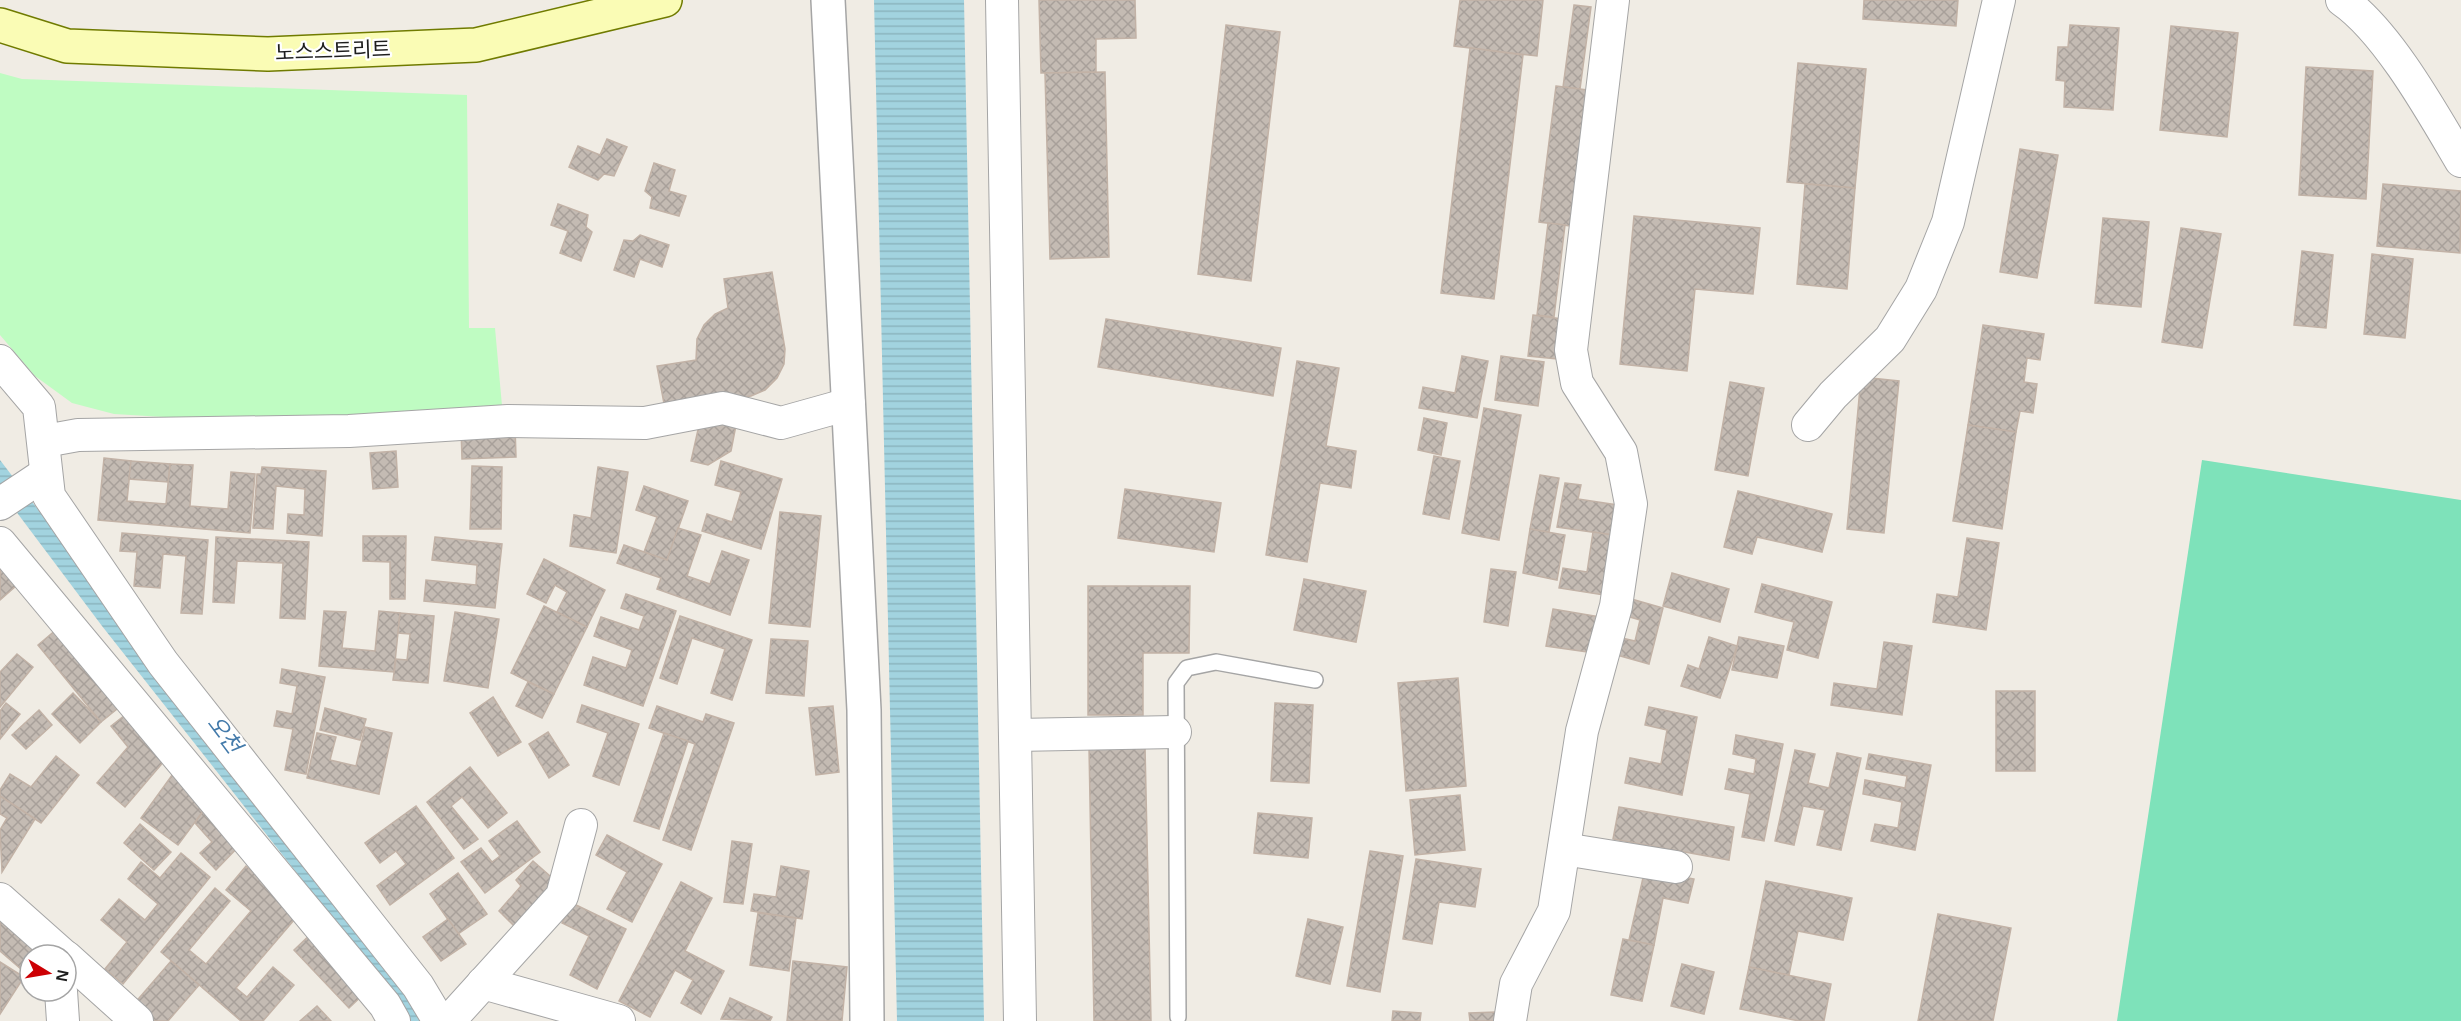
<svg xmlns="http://www.w3.org/2000/svg" width="2461" height="1021" font-family="Helvetica,'Noto Sans KR',sans-serif">
<defs>
<pattern id="water-rules" width="6" height="5" patternUnits="userSpaceOnUse" patternTransform="scale(1.5)"><rect width="6" height="5" fill="#a2d3df"/><path d="M0 2.5h6" fill="none" stroke="#8bb5bf"/></pattern>
<pattern id="building-cross-hatch" width="8" height="8" patternUnits="userSpaceOnUse" patternTransform="scale(1.5)"><rect width="8" height="8" fill="#c4bbb3"/><path d="M0 0l8 8M0 8l8-8" fill="none" stroke="#a8a09a"/></pattern>
</defs>
<rect width="100%" height="100%" fill="#f0ece4"/>
<!-- park -->
<polygon fill="#bffcc2" points="0,73 22,79 467,95 469,328 495,328 503,417 266,423 114,414 72,403 35,376 0,335"/>
<!-- pitch -->
<polygon fill="#7ee2ba" points="2202,460 2461,500 2461,1021 2117,1021"/>
<!-- water -->
<g fill="url(#water-rules)">
<polygon points="874,0 964,0 984,1021 897,1021"/>
<polygon points="0,460 394,974 426,1021 408,1021 386,986 102,626 0,490"/>
</g>
<!-- building -->
<g fill="url(#building-cross-hatch)" stroke="#c2b2a6" stroke-width="1.5">
<polygon points="1039,0 1135,0 1136,38 1096,39 1096,72 1041,73"/>
<polygon points="1460,0 1543,0 1537,56 1454,46"/>
<polygon points="1864,0 1958,0 1956,26 1863,19"/>
<polygon points="1574,5 1591,7 1580,89 1563,87"/>
<polygon points="1226,25 1280,32 1251,281 1198,274"/>
<polygon points="2070,25 2119,28 2113,110 2064,107 2065,81 2056,80 2058,47 2068,47"/>
<polygon points="2171,26 2238,33 2227,137 2160,130"/>
<polygon points="1470,48 1523,55 1494,299 1441,293"/>
<polygon points="1798,63 1866,69 1855,188 1787,182"/>
<polygon points="2306,67 2373,71 2366,199 2299,195"/>
<polygon points="1105,72 1109,257 1050,259 1045,73"/>
<polygon points="1556,86 1587,90 1570,226 1539,222"/>
<polygon points="607,139 627,147 614,176 604,174 598,180 569,167 578,146 600,155"/>
<polygon points="2020,149 2058,155 2037,278 2000,272"/>
<polygon points="654,163 675,170 669,191 686,196 679,216 650,208 652,197 645,191"/>
<polygon points="1805,184 1855,188 1847,289 1797,284"/>
<polygon points="2383,184 2461,191 2460,253 2377,246"/>
<polygon points="558,204 588,215 586,227 592,232 581,261 560,253 568,231 551,225"/>
<polygon points="1634,216 1760,228 1753,294 1695,289 1687,371 1620,364"/>
<polygon points="2103,218 2149,222 2141,307 2095,303"/>
<polygon points="1548,223 1565,225 1554,317 1537,315"/>
<polygon points="2181,228 2221,234 2202,348 2162,342"/>
<polygon points="640,235 669,245 662,267 640,259 634,277 614,270 624,240 633,241"/>
<polygon points="2302,251 2333,255 2326,328 2294,325"/>
<polygon points="2372,254 2413,259 2405,338 2364,334"/>
<polygon points="772,272 785,349 784,364 777,378 765,390 751,396 665,409 657,366 696,360 697,339 704,325 715,314 728,308 724,279"/>
<polygon points="1533,315 1562,319 1557,359 1528,356"/>
<polygon points="1106,319 1281,348 1273,396 1098,367"/>
<polygon points="1983,325 2044,334 2040,360 2027,358 2024,382 2037,384 2033,413 2020,411 2016,432 1968,425"/>
<polygon points="1462,356 1488,361 1477,418 1419,408 1423,387 1455,393"/>
<polygon points="1501,356 1544,362 1538,406 1495,400"/>
<polygon points="1297,361 1339,368 1326,446 1356,451 1351,488 1320,483 1307,562 1266,555"/>
<polygon points="1861,377 1899,381 1884,533 1847,529"/>
<polygon points="1730,382 1764,388 1748,476 1715,470"/>
<polygon points="1484,408 1521,415 1499,540 1462,533"/>
<polygon points="702,412 737,420 731,451 708,465 691,461"/>
<polygon points="1424,418 1447,423 1441,455 1418,450"/>
<polygon points="1968,425 2016,432 2002,529 1953,521"/>
<polygon points="515,426 516,457 462,459 461,428"/>
<polygon points="396,451 398,487 373,489 370,453"/>
<polygon points="1434,456 1460,461 1449,519 1423,514"/>
<polygon points="104,458 131,461 127,501 166,504 170,464 193,465 190,506 228,509 231,472 255,474 250,533 98,520"/>
<polygon points="131,461 170,464 168,482 129,479"/>
<polygon points="721,461 782,479 761,549 702,531 707,514 732,522 741,492 715,485"/>
<polygon points="472,466 502,467 501,529 470,529"/>
<polygon points="262,467 326,471 322,536 287,533 288,514 304,515 305,489 276,486 273,529 253,528 257,474 261,474"/>
<polygon points="598,467 628,472 616,553 570,546 574,515 591,518"/>
<polygon points="1540,475 1559,478 1549,532 1530,529"/>
<polygon points="1565,483 1581,485 1578,499 1624,506 1619,536 1557,527"/>
<polygon points="644,486 688,501 667,560 644,552 657,517 636,510"/>
<polygon points="1125,489 1221,503 1214,552 1118,538"/>
<polygon points="1738,491 1832,514 1822,552 1757,537 1752,554 1724,547"/>
<polygon points="780,512 821,516 810,627 769,623"/>
<polygon points="678,528 701,535 687,576 710,584 722,551 749,560 730,615 657,589 661,578 617,563 624,545 667,560"/>
<polygon points="1530,529 1565,535 1557,580 1523,573"/>
<polygon points="1593,532 1619,536 1610,596 1559,588 1563,568 1587,572"/>
<polygon points="122,533 208,540 202,614 181,613 186,556 163,554 160,588 134,586 137,552 120,551"/>
<polygon points="363,536 406,536 405,599 390,599 390,562 363,561"/>
<polygon points="216,537 309,542 305,619 280,618 283,563 237,561 234,603 213,602"/>
<polygon points="435,537 502,544 495,608 424,601 426,580 476,585 477,565 432,560"/>
<polygon points="1967,538 1999,543 1986,630 1933,622 1937,594 1958,597"/>
<polygon points="0,551 24,579 0,600"/>
<polygon points="544,559 605,590 587,627 557,612 567,592 555,585 546,603 527,594"/>
<polygon points="1491,569 1516,572 1508,626 1484,622"/>
<polygon points="1672,573 1729,589 1720,622 1663,606"/>
<polygon points="1304,579 1366,591 1356,642 1294,630"/>
<polygon points="1762,584 1832,602 1818,658 1787,650 1794,622 1755,612"/>
<polygon points="1088,586 1190,586 1189,653 1143,653 1143,715 1088,715"/>
<polygon points="626,594 676,611 643,706 584,685 593,657 626,668 632,650 594,636 601,617 639,630 644,616 621,608"/>
<polygon points="1628,598 1663,608 1649,664 1613,654 1617,637 1635,641 1640,620 1623,615"/>
<polygon points="544,606 587,627 554,694 511,673"/>
<polygon points="1553,609 1601,617 1594,653 1546,646"/>
<polygon points="324,611 346,612 342,648 375,651 379,611 400,613 394,672 319,666"/>
<polygon points="455,612 499,619 488,688 444,681"/>
<polygon points="400,613 434,616 428,683 393,680 396,659 407,660 410,634 398,633"/>
<polygon points="680,616 752,640 732,700 711,693 725,649 692,638 677,684 660,678"/>
<polygon points="64,623 127,701 101,722 38,645"/>
<polygon points="1709,637 1737,646 1720,698 1681,686 1688,665 1699,669"/>
<polygon points="1739,637 1784,646 1777,678 1732,670"/>
<polygon points="771,639 808,641 804,696 766,693"/>
<polygon points="1884,642 1912,646 1902,715 1831,705 1834,683 1877,689"/>
<polygon points="17,654 33,667 0,707 0,672"/>
<polygon points="282,669 325,677 306,774 285,770 293,729 274,726 277,711 292,714 297,686 280,683"/>
<polygon points="1458,678 1466,786 1406,791 1398,683"/>
<polygon points="528,682 554,694 542,718 516,706"/>
<rect x="1996" y="691" width="39" height="80"/>
<polygon points="73,693 101,722 80,743 52,714"/>
<polygon points="493,697 521,742 498,756 470,713"/>
<polygon points="6,703 20,714 0,739 0,711"/>
<polygon points="1275,703 1313,705 1309,783 1271,781"/>
<polygon points="582,705 639,724 619,785 593,776 608,733 577,722"/>
<polygon points="657,706 703,722 706,714 734,723 691,850 663,840 695,744 649,728"/>
<polygon points="833,706 839,772 816,775 809,708"/>
<polygon points="1649,707 1697,717 1682,795 1625,783 1630,758 1661,764 1667,730 1645,725"/>
<polygon points="134,708 171,753 125,807 97,783 128,747 111,726"/>
<polygon points="325,708 366,719 360,740 320,730"/>
<polygon points="39,710 52,725 26,749 12,735"/>
<polygon points="365,727 392,733 379,794 307,778 317,733 336,737 330,760 356,766"/>
<polygon points="548,732 569,765 549,778 529,744"/>
<polygon points="664,733 688,741 659,829 634,821"/>
<polygon points="1736,735 1783,744 1764,841 1742,837 1750,794 1725,789 1729,769 1754,774 1756,759 1733,754"/>
<polygon points="1145,746 1151,1021 1094,1021 1089,747"/>
<polygon points="1795,750 1815,754 1808,783 1829,788 1837,753 1861,758 1841,850 1817,845 1825,810 1803,806 1794,845 1775,841"/>
<polygon points="1869,754 1931,765 1915,850 1871,841 1875,824 1898,828 1902,802 1863,794 1865,780 1905,788 1907,776 1866,769"/>
<polygon points="56,756 79,775 41,823 0,796 0,790 10,774 31,787"/>
<polygon points="178,767 209,803 178,845 141,818"/>
<polygon points="470,767 507,813 488,828 462,797 451,806 478,839 464,849 427,802"/>
<polygon points="1460,795 1465,850 1415,855 1410,800"/>
<polygon points="0,796 35,819 2,872 0,830 7,818 0,814"/>
<polygon points="207,805 243,842 216,870 200,853 212,842 195,823"/>
<polygon points="416,806 454,858 390,905 377,886 406,864 396,851 380,863 365,843"/>
<polygon points="1619,807 1734,827 1729,860 1613,839"/>
<polygon points="1258,813 1312,818 1308,858 1254,853"/>
<polygon points="517,821 540,852 485,893 461,862 481,848 492,862 500,856 489,841"/>
<polygon points="140,824 171,852 154,870 124,843"/>
<polygon points="607,835 662,864 632,922 607,909 627,872 596,855"/>
<polygon points="732,841 752,844 743,904 724,902"/>
<polygon points="1370,851 1403,856 1380,992 1347,986"/>
<polygon points="181,853 210,877 123,984 105,969 127,942 101,920 119,899 145,920 158,904 128,879 141,862 160,878"/>
<polygon points="1416,859 1481,869 1475,907 1439,902 1432,944 1403,939"/>
<polygon points="533,861 558,883 516,928 499,911 521,886 516,880"/>
<polygon points="246,866 300,913 236,988 247,997 273,967 294,985 263,1021 241,1021 161,952 215,888 230,901 189,950 206,964 251,911 226,890"/>
<polygon points="781,866 809,871 802,919 751,911 754,894 776,897"/>
<polygon points="1645,869 1694,879 1688,903 1663,898 1654,945 1629,940"/>
<polygon points="458,873 487,914 458,934 430,894"/>
<polygon points="1766,881 1852,898 1843,940 1798,931 1789,975 1749,967"/>
<polygon points="681,882 712,898 685,951 724,971 701,1014 681,1003 693,980 675,970 650,1017 619,1001"/>
<polygon points="572,903 626,929 597,989 570,975 589,936 562,923"/>
<polygon points="0,911 47,955 30,955 29,976 0,951"/>
<polygon points="758,913 796,918 789,971 750,965"/>
<polygon points="1938,914 2011,928 1993,1021 1918,1021"/>
<polygon points="448,919 466,944 441,961 423,937"/>
<polygon points="1308,919 1343,927 1330,984 1296,976"/>
<polygon points="315,930 369,989 349,1008 294,950"/>
<polygon points="1623,939 1654,945 1642,1001 1611,995"/>
<polygon points="171,961 199,985 168,1021 154,1021 134,1004"/>
<polygon points="793,961 847,967 842,1021 787,1021"/>
<polygon points="0,962 24,977 0,1014"/>
<polygon points="1682,964 1714,972 1704,1014 1671,1006"/>
<polygon points="1749,967 1831,984 1824,1021 1799,1021 1740,1009"/>
<polygon points="730,998 772,1017 770,1021 721,1019"/>
<polygon points="317,1006 331,1021 300,1021"/>
<polygon points="1393,1011 1421,1013 1420,1021 1392,1021"/>
<polygon points="1496,1012 1496,1021 1470,1021 1469,1013"/>
</g>
<g fill="none" stroke-linecap="round" stroke-linejoin="round">
<defs>
<polyline id="service" points="1178,1017 1176,683 1187,668 1216,662 1315,680"/>
<g id="minor">
<polyline points="1002,0 1020,1021"/>
<path d="M2342 0C2387 31 2432 112 2461 161"/>
<polyline points="0,361 39,407 49,496 163,663 418,986 439,1021"/>
<polyline points="1808,425 1833,395 1890,339 1921,289 1948,222 1999,0"/>
<polyline points="45,441 78,435 349,431 508,421 645,423 723,408 781,423 849,404"/>
<polyline points="0,504 45,474"/>
<polyline points="0,543 385,1005 394,1021"/>
<polyline points="1015,735 1175,732"/>
<polyline points="1564,849 1676,867"/>
<polyline points="0,899 63,955"/>
<polyline points="66,957 137,1021"/>
<polyline points="483,983 619,1021"/>
<polyline points="61,991 63,1021"/>
<polyline points="449,1021 562,896 581,825"/>
<polyline points="1510,1021 1516,984 1554,911 1582,731 1616,606 1631,504 1621,452 1577,383 1571,350 1613,0"/>
</g>
<polyline id="tertiary" points="828,0 864,710 867,1021"/>
<polyline id="secondary" points="0,25 67,46 268,54 476,45 665,0"/>
</defs>
<!-- service casing -->
<use href="#service" stroke="#a5a5a5" stroke-width="18"/>
<!-- minor casing -->
<use href="#minor" stroke="#a5a5a5" stroke-width="34"/>
<!-- tertiary casing -->
<use href="#tertiary" stroke="#a5a5a5" stroke-width="36"/>
<!-- secondary casing -->
<use href="#secondary" stroke="#707b00" stroke-width="36"/>
<!-- service -->
<use href="#service" stroke="#fff" stroke-width="15"/>
<!-- minor -->
<use href="#minor" stroke="#fff" stroke-width="32"/>
<!-- tertiary -->
<use href="#tertiary" stroke="#fff" stroke-width="33"/>
<!-- secondary -->
<use href="#secondary" stroke="#fafcb5" stroke-width="33"/>
</g>
<g text-anchor="middle" stroke-width="4.5" stroke-linejoin="round" paint-order="stroke">
<!-- street labels -->
<g font-size="21" fill="#1e1e1e" stroke="#fff">
<text transform="translate(333 51) rotate(-2)" y="7">노스스트리트</text>
</g>
<!-- water labels -->
<g font-size="22" font-style="italic" fill="#437aaa" stroke="#fff">
<text transform="translate(225 734) rotate(53)" y="8">오천</text>
</g>
</g>
<!-- north arrow -->
<g transform="translate(48 973) rotate(101)"><circle r="28" fill="#ffffff" stroke="#a5a5a5" stroke-width="1.5"/>
<path d="M0-4.5L10 22L0 15L-10 22Z" fill="#cd0004"/>
<text y="-9" font-size="16" font-weight="bold" text-anchor="middle" fill="#1e1e1e">N</text>
</g>
</svg>
